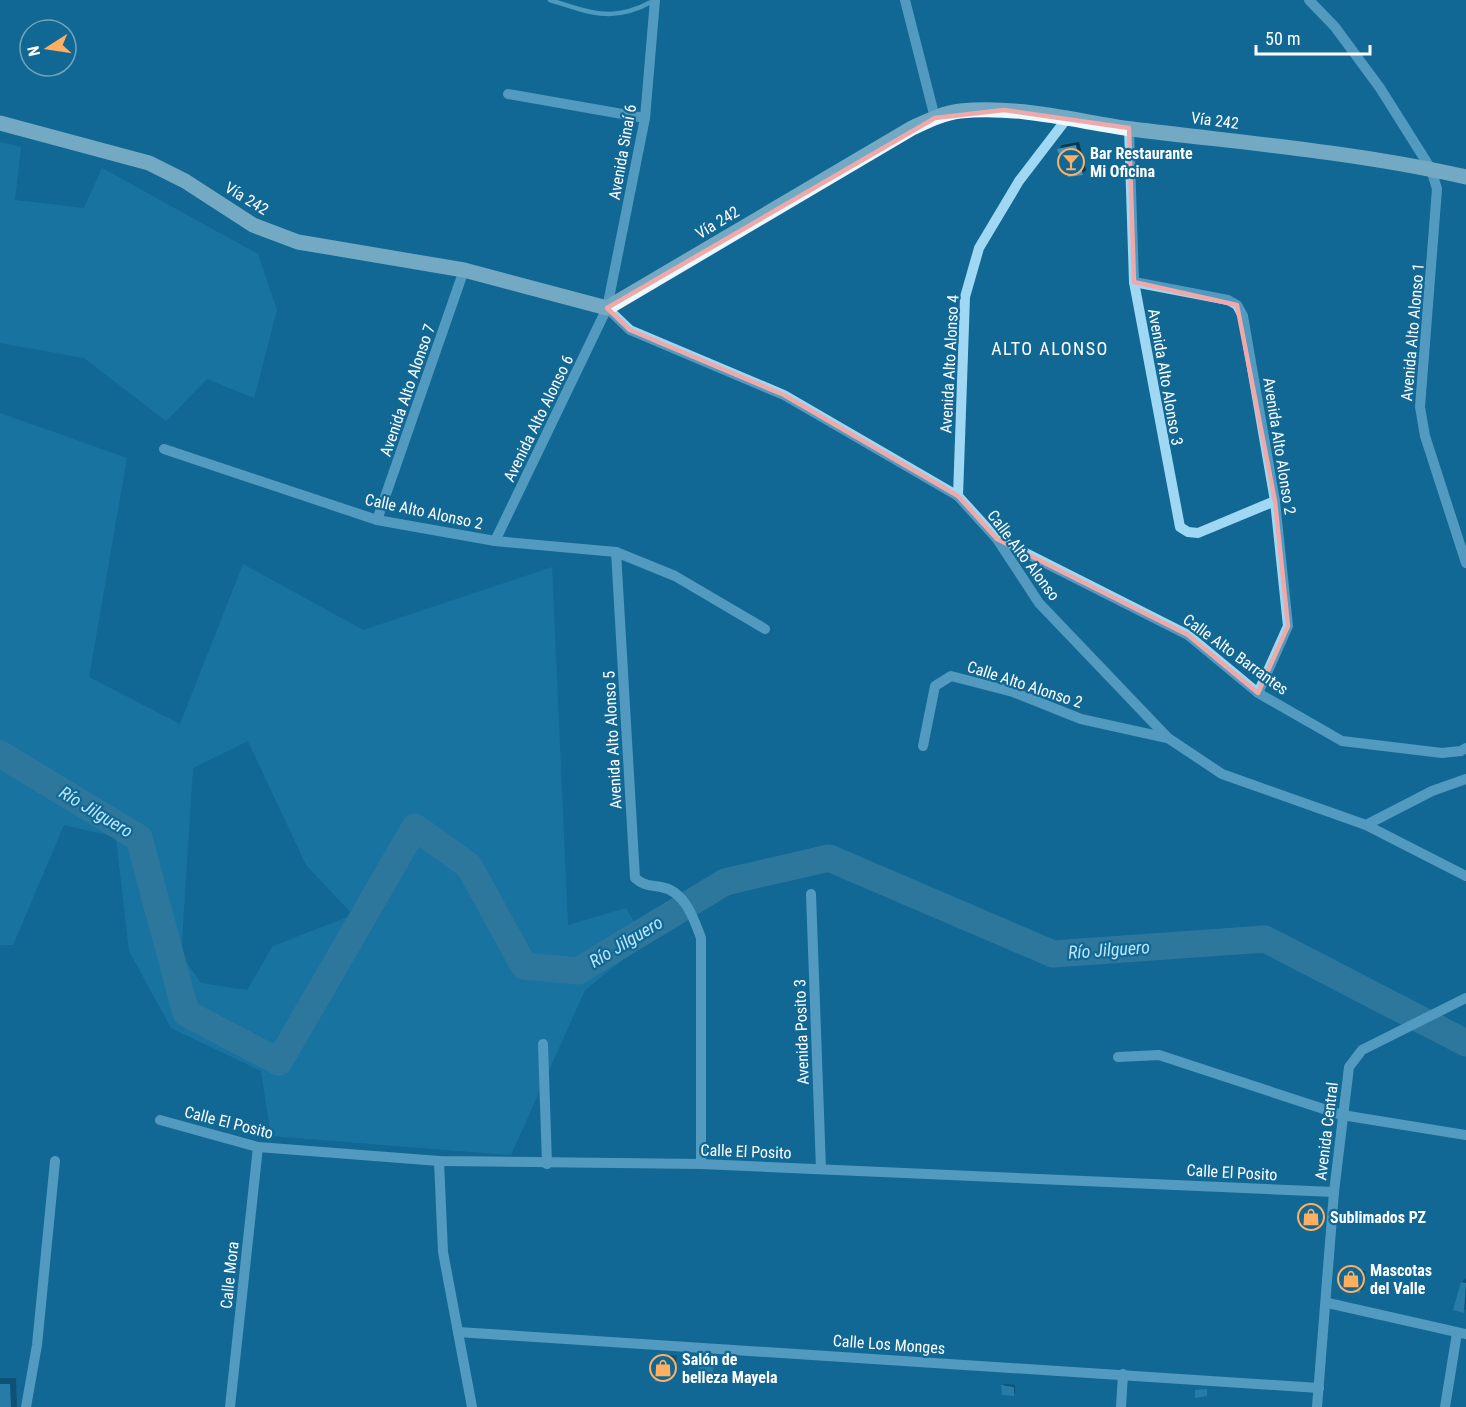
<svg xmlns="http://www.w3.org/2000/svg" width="1466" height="1407" font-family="'Roboto Condensed',sans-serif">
<rect width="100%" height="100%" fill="#126894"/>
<!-- green -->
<g fill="#2182b1" fill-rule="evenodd">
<polygon points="0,142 21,147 15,200 84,208 102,168 258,254 277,310 254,398 207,379 166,421 84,358 0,343"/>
<path d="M0 413 127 458 89 677 180 724 243 564 363 630 552 567 568 925 626 908 646 941 585 990 511 1155 271 1136 261 1071 171 1028 129 951 116 837 64 825 13 945H0ZM248 741 306 865 353 915 273 946 247 990 201 983 181 955 193 768Z"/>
</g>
<!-- shadow -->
<g fill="#0007">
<polygon points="1079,142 1086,170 1082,174 1059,149 1062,145"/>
<polygon points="1347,1266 1366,1271 1364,1288 1360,1292 1343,1270"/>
<polygon points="1466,1278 1466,1309 1464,1311 1462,1282"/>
<polygon points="677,1355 675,1372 670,1377 654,1359 658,1356"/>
<polygon points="0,1378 16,1378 17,1407 0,1407"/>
<polygon points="1004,1384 1015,1385 1015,1393 1003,1394"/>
</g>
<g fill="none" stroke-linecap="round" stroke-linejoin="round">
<!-- stream -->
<path stroke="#92d7f6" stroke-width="4.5" d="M550 0C591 13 613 23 653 1"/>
<!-- river -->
<polyline stroke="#4e8ba9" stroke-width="27" points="0,754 139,838 186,1013 279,1062 415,827 469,866 524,966 578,971 725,882 829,858 1053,954 1265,939 1466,1043"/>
</g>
<!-- building -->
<g fill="#3f94be">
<polygon points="1076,145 1083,175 1068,177 1057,149"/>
<polygon points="1306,1212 1317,1212 1315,1223 1305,1223"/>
<polygon points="1342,1269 1363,1275 1360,1293 1340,1289"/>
<polygon points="1461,1282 1466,1283 1464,1313 1453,1310"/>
<polygon points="674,1358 671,1378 655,1382 653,1359"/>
<polygon points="715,1360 712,1375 699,1373 697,1361"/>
<polygon points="0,1384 10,1384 11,1407 0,1407"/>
<polygon points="1001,1385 1014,1387 1014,1396 1002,1395"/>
<polygon points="1207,1389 1207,1396 1195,1398 1195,1390"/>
</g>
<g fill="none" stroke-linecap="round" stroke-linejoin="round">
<!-- minor -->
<g stroke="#a0d8f3" stroke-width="10">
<polyline points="905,0 935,118"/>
<polyline points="1309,0 1335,27 1380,88 1431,169 1437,189 1420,407 1425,436 1466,563"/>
<polyline points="508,94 645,118"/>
<polyline points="1129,128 1134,282 1180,527 1188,532 1198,533 1275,501"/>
<polyline points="1134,282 1228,300 1237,305 1243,316 1275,501 1288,626 1258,693"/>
<polyline points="607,308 630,330 784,395 958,496 997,539 1039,603 1168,738 1222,774 1366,825 1466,876"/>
<polyline points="164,449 377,520 495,541 616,552 675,576 765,629"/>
<polyline points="958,496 965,297 979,248 1019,181 1068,117"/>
<polyline points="377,520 464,270"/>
<polyline points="1000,540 1188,635 1258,693 1342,741 1442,753 1461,751 1466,748"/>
<polyline points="495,541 607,308 645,118 655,0"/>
<path d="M616 552 635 878C644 886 650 885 661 887 685 891 694 919 701 938V1164"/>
<polyline points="923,746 935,686 951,676 1013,692 1081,719 1167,738"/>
<polyline points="1366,825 1432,791 1466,779"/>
<polyline points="811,894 821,1169"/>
<polyline points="543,1044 547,1164"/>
<polyline points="1118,1057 1159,1055 1342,1115 1466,1135"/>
<polyline points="160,1120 258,1147 439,1161 701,1164 1334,1192"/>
<polyline points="439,1161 443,1252 472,1407"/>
<polyline points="1328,1303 1466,1334"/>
<polyline points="458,1332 1319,1388"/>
<polyline points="26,1407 37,1345 55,1161"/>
<polyline points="230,1407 258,1147"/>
<polyline points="1121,1407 1123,1374"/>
<polyline points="1317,1407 1334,1192 1349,1067 1362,1050 1466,998"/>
<polyline points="1445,1407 1457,1333"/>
</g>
<!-- major -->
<path stroke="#ecf8ff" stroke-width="15" d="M0 123 149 163 185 181 253 225 298 242 464 270 607 308 912 128C927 121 943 113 960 111 1018 105 1075 121 1132 129 1243 143 1357 152 1466 177"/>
</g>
<!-- marked area -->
<path d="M0 0H1466V1407H0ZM1004 110 1129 128 1134 282 1237 305 1275 501 1288 626 1258 693 1188 635 997 539 958 496 784 395 630 330 607 308 935 118Z" fill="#126894" fill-opacity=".55" fill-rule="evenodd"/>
<path fill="none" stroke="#efa9a9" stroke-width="4.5" stroke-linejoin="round" d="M1004 110 1129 128 1134 282 1237 305 1275 501 1288 626 1258 693 1188 635 997 539 958 496 784 395 630 330 607 308 935 118Z"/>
<!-- icons -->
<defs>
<symbol id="bar-ring" viewBox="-11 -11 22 22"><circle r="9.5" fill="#126894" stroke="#ffaf62" stroke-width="1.5"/><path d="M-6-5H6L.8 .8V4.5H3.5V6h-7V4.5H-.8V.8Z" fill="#ffaf62"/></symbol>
<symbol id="shop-ring" viewBox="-11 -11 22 22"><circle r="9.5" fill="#126894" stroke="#ffaf62" stroke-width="1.5"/><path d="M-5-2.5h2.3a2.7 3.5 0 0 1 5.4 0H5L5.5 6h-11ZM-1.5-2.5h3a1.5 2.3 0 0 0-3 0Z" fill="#ffaf62"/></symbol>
</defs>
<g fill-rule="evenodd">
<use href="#bar-ring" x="1056" y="147" width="30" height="30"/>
<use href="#shop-ring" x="1296" y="1202" width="30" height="30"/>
<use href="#shop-ring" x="1336" y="1264" width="30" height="30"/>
<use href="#shop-ring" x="648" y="1353" width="30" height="30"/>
</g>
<g text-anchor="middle" stroke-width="4.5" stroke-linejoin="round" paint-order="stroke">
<!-- street labels -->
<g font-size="16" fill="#fff" stroke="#126894">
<text transform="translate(1215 120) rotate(7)" y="6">Vía 242</text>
<text transform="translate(622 152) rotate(-80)" y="6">Avenida Sinaí 6</text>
<text transform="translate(247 198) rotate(31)" y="6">Vía 242</text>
<text transform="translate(717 222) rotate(-31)" y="6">Vía 242</text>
<text transform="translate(1412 332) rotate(-85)" y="6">Avenida Alto Alonso 1</text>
<text transform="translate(949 364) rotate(-87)" y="6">Avenida Alto Alonso 4</text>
<text transform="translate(1166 377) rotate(80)" y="6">Avenida Alto Alonso 3</text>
<text transform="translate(407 390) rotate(-71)" y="6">Avenida Alto Alonso 7</text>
<text transform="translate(538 418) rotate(-64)" y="6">Avenida Alto Alonso 6</text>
<text transform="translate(1280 446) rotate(81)" y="6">Avenida Alto Alonso 2</text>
<text transform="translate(424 511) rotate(12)" y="6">Calle Alto Alonso 2</text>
<text transform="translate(1024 555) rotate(53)" y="6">Calle Alto Alonso</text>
<text transform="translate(1236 654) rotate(36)" y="6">Calle Alto Barrantes</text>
<text transform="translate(1025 684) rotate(18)" y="6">Calle Alto Alonso 2</text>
<text transform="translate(612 740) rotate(-93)" y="6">Avenida Alto Alonso 5</text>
<text transform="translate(801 1032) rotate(-92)" y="6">Avenida Posito 3</text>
<text transform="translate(229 1122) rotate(14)" y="6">Calle El Posito</text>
<text transform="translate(1326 1131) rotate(-83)" y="6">Avenida Central</text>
<text transform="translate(746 1151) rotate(2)" y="6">Calle El Posito</text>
<text transform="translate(1232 1172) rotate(3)" y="6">Calle El Posito</text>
<text transform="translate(229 1275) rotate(-84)" y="6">Calle Mora</text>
<text transform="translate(889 1344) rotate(4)" y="6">Calle Los Monges</text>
</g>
<!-- poi labels -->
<g font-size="16" font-weight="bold" fill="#fff" stroke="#126894" text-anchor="start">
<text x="1090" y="159">Bar Restaurante<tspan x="1090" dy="18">Mi Oficina</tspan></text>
<text x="1330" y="1223">Sublimados PZ</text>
<text x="1370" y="1276">Mascotas<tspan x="1370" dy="18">del Valle</tspan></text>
<text x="682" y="1365">Salón de<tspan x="682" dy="18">belleza Mayela</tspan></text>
</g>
<!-- neighbourhood labels -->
<g font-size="18" letter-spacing="1.5" fill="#fff" stroke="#126894">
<text x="1050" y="355">ALTO ALONSO</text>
</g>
<!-- water labels -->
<g font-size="18" font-style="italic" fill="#b8e6fb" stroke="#126894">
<text transform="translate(96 812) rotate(31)" y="6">Río Jilguero</text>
<text transform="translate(626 942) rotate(-31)" y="6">Río Jilguero</text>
<text transform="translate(1109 950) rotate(-4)" y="6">Río Jilguero</text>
</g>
</g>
<!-- north arrow -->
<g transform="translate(48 48) rotate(258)"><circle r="28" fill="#126894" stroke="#71a4bf" stroke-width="1.5"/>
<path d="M0-4.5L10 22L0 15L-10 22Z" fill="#ffaf62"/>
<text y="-9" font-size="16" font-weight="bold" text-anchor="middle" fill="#ffffff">N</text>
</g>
<!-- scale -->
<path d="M1256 45v9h114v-9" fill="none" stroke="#ffffff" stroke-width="3"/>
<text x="1265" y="45" font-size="18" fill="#ffffff" stroke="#126894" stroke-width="4.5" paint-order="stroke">50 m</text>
</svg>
